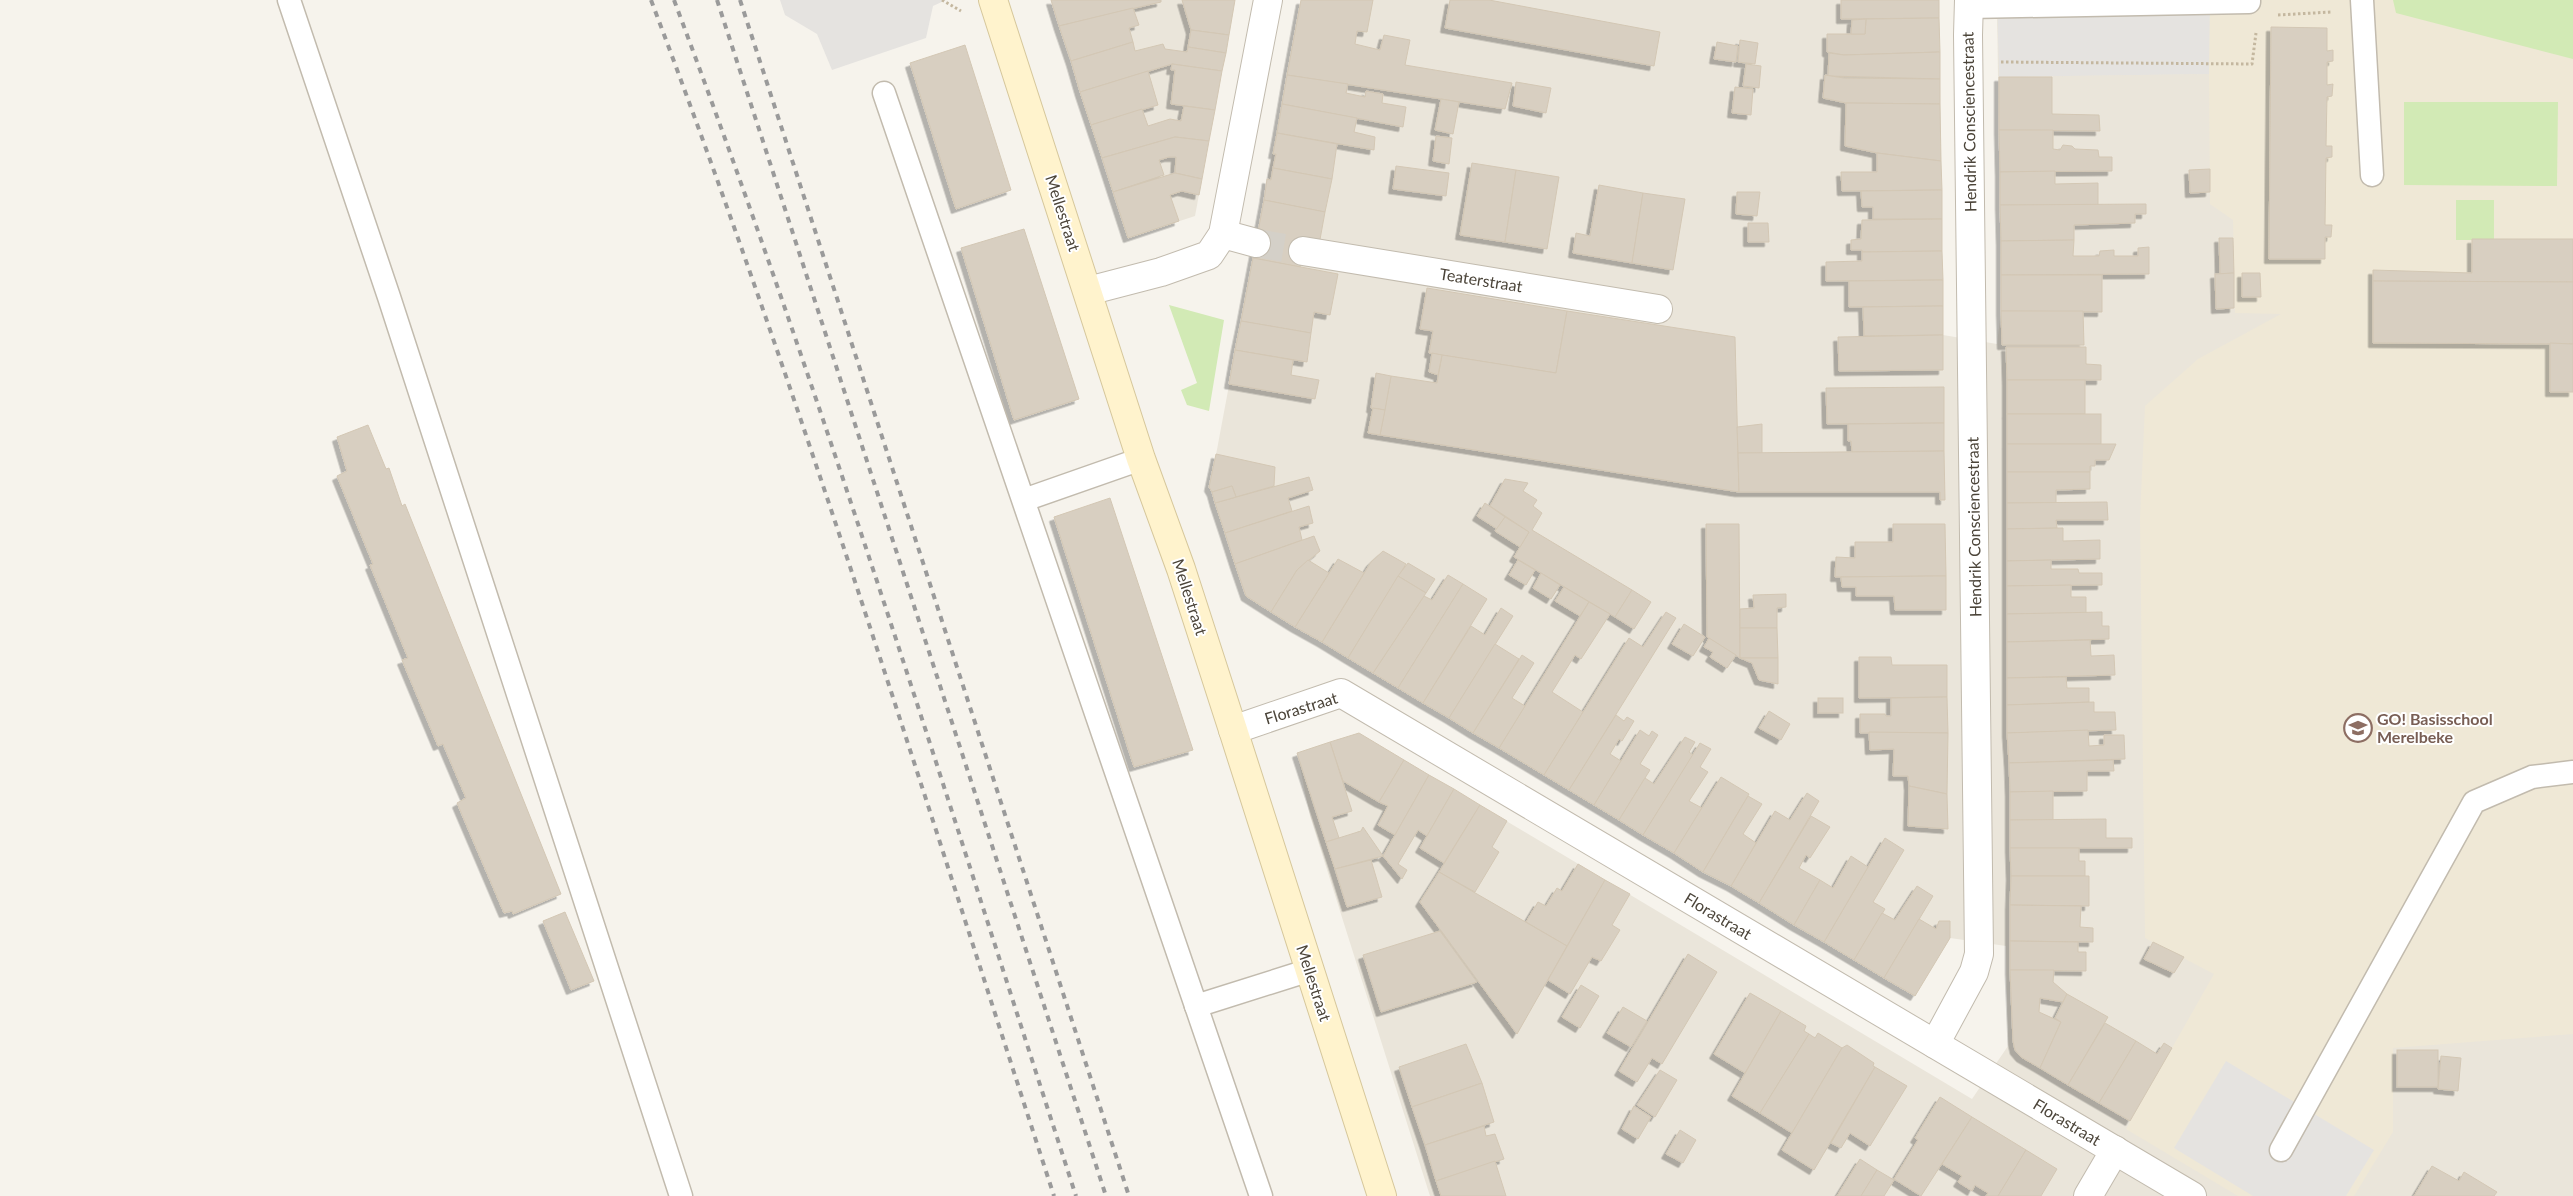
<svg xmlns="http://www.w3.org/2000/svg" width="2573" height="1196" font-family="Lato,sans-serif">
<defs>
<filter id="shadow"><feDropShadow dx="-4.5" dy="4.5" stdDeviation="0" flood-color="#0004"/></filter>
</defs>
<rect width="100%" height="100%" fill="#f6f3ec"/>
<!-- residential -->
<g fill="#eae5da">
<polygon points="1051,0 1235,0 1195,216 1128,238"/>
<polygon points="1301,0 1939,0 1943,335 1997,344 2001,311 1997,0 2573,0 2573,1196 1430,1196 1310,816 1297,753 1359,733 1972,1099 2008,1046 2006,946 1950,938 1915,996 1246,596 1210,487"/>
</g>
<!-- education -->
<polygon fill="#efe8d6" points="1997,0 2573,0 2573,1034 2393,1048 2393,1132 2354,1196 2238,1196 2126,1129 2214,974 2145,938 2140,518 2145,406 2198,359 2281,314 2235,313 2233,220 2210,204 2209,74 1999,77"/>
<!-- green -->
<g fill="#d2eab5">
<polygon points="2393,0 2573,0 2573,59 2396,13"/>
<polygon points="2404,102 2558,102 2557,186 2404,185"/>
<rect x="2456" y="200" width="38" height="40"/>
<polygon points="1169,305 1224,320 1209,411 1187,405 1181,390 1197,383"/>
</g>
<!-- parking -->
<g fill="#e5e3e0">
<polygon points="780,0 946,0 933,6 926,38 832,70 817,34 785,15"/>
<polygon points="1997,0 2210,0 2209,74 1999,77"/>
<polygon points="2226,1061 2374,1150 2346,1196 2253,1196 2174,1148"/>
</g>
<!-- building -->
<g fill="#d8cfc1" stroke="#d3c7b4" filter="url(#shadow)">
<polygon points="1051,0 1161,0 1161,2 1059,26"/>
<polygon points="1182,0 1235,0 1229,35 1191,30"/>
<polygon points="1301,0 1373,0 1367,32 1357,31 1355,44 1380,50 1384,35 1410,40 1405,65 1512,83 1505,109 1287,75"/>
<polygon points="1450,0 1489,0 1660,32 1654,66 1445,28"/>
<polygon points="1841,0 1939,0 1939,18 1841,19"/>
<polygon points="1133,8 1139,25 1129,28 1133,42 1071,61 1059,26"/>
<polygon points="1939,18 1940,52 1844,55 1827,52 1827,34 1865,34 1866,19"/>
<polygon points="1866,19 1865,34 1851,34 1852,20"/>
<polygon points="2271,27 2327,28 2327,51 2333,50 2333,61 2327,62 2327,85 2333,84 2332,96 2327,97 2326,146 2332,146 2332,157 2326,158 2325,225 2332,225 2331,237 2325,237 2325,259 2269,259"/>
<polygon points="1191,30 1229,35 1226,53 1188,47"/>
<polygon points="1740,40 1758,43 1755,64 1738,62"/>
<polygon points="1133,42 1135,51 1163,44 1165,49 1187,52 1188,47 1226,53 1222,71 1172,64 1080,92 1071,61"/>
<polygon points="1717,42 1738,46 1736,62 1714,59"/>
<polygon points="965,45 1011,190 956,209 910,63"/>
<polygon points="1940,52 1940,79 1828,76 1829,53 1844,55"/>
<polygon points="1172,64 1222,71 1215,110 1171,104 1175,70 1171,70"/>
<polygon points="1746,64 1761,66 1759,88 1743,86"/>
<polygon points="1148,71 1158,105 1091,125 1080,92"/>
<polygon points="1287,75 1348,84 1346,93 1365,97 1366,91 1383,94 1382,103 1406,107 1403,127 1282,104"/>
<polygon points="1825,75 1844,78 1940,79 1940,104 1846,103 1823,98"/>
<polygon points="1999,77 2052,77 2052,114 2099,115 2100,131 1999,130"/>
<polygon points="1516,82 1551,88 1546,113 1513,106"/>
<polygon points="1735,87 1753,89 1751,115 1732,113"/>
<polygon points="1441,99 1459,102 1453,134 1435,130"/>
<polygon points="1846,103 1940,104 1941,161 1877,153 1845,146"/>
<polygon points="1282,104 1357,118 1354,132 1375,137 1374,150 1277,133"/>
<polygon points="1184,106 1215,110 1209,141 1175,137 1102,158 1091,125 1142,109 1148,126 1170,119 1181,121"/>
<polygon points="1999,130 2053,130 2053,149 2060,150 2063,145 2072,146 2075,149 2098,150 2099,157 2112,157 2112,171 2000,172"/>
<polygon points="1277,133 1337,144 1332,179 1273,168 1276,154 1273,154"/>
<polygon points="1436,136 1452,138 1449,164 1433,161"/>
<polygon points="1175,137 1209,141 1202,179 1175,173 1176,157 1169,157 1159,160 1164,175 1113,192 1102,158"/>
<polygon points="1877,153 1941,161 1942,190 1842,191 1841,172 1877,172"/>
<polygon points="1472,163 1516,170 1505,242 1460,235"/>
<polygon points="1396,166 1449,173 1446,196 1393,189"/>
<polygon points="1273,168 1332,179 1325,212 1264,200 1267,179 1271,180"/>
<polygon points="2210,169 2210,192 2190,193 2189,170"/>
<polygon points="1516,170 1559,177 1547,249 1505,242"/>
<polygon points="2055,171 2055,184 2098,183 2098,205 2000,205 2000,172"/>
<polygon points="1175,173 1202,179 1199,195 1182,191 1170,195 1179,221 1128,238 1113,192"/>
<polygon points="1599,185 1643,193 1632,263 1573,253 1576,233 1590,236"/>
<polygon points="1942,190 1942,219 1873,219 1873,207 1862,207 1861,191"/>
<polygon points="1737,192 1760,192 1757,216 1736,214"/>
<polygon points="1643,193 1685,199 1673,270 1632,263"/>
<polygon points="1264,200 1325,212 1319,245 1303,251 1300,267 1253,258"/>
<polygon points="2146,204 2146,214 2135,214 2135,223 2074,225 2074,240 2001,241 2000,205"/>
<polygon points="1942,219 1942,251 1862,252 1862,250 1851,250 1851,240 1861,239 1862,220"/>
<polygon points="1748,223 1768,223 1769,242 1748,242"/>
<polygon points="1024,229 1079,399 1014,420 961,248"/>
<polygon points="2219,238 2233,238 2234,273 2220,274"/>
<polygon points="2472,239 2573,239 2573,282 2373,281 2373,270 2472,273"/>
<polygon points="2074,240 2073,256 2099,256 2100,251 2114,250 2114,256 2138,256 2138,248 2149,247 2149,274 2001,275 2001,241"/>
<polygon points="1942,251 1943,280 1826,281 1826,262 1862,261 1862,252"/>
<polygon points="1253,258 1338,274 1330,315 1314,312 1311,333 1241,321"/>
<polygon points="2234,273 2234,308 2216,309 2215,274"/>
<polygon points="2242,273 2260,273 2261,297 2242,297"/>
<polygon points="2001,275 2102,275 2102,312 2001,311"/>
<polygon points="1943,280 1943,306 1849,307 1849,281"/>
<polygon points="2373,281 2573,282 2573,344 2373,343"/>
<polygon points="1427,288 1567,311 1556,373 1429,353 1433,331 1420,329"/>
<polygon points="1943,306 1943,335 1864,336 1863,307"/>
<polygon points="1567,311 1735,337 1739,492 1380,435 1391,376 1437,383 1442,355 1556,373"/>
<polygon points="2001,311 2083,311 2084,345 2002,345"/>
<polygon points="1241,321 1311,333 1307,362 1235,350"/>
<polygon points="1943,335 1943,370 1839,371 1838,337"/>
<polygon points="2550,343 2573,344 2573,392 2550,392"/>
<polygon points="2006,347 2086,347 2086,364 2101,365 2101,380 2007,380"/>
<polygon points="1235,350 1293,360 1291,375 1319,380 1315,399 1229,384"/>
<polygon points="1432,353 1442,355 1438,375 1429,372"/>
<polygon points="1376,373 1391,376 1385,410 1371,408"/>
<rect x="2007" y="380" width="78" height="34"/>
<polygon points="1944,387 1944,423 1827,424 1826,388"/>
<polygon points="1373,408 1385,410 1380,435 1368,433"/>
<rect x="2007" y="414" width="94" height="30"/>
<polygon points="1944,423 1944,451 1852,452 1851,441 1848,441 1848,424"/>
<polygon points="1762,424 1762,453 1738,453 1737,427"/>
<polygon points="368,425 386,469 389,468 402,506 405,504 561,894 513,914 512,911 504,913 457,803 466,798 443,744 438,746 402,660 408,658 370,565 373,564 337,476 347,471 337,437"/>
<polygon points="2007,444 2116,444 2109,460 2095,460 2095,466 2090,466 2090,472 2007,472"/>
<polygon points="1944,451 1945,500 1940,500 1940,492 1739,492 1738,453"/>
<polygon points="1216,454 1275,467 1274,486 1236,497 1232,486 1212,492 1209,487"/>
<polygon points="2007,472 2090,472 2090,489 2056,490 2056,503 2007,503"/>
<polygon points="1309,477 1313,490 1288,498 1292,511 1225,533 1215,503"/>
<polygon points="1505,479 1528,483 1523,491 1537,500 1533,506 1542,513 1532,530 1632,590 1615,617 1514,557 1529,532 1490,506"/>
<polygon points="1232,486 1236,497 1215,503 1212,492"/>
<polygon points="1110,498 1193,750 1134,767 1054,517"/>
<polygon points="2107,502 2108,520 2056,520 2057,528 2007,529 2007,503"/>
<polygon points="1485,503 1505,517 1497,529 1477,516"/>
<polygon points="1309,506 1313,523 1299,527 1302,540 1235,564 1225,533"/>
<polygon points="1505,517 1529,532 1520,547 1495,531"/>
<polygon points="1706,524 1739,524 1740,658 1707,637"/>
<polygon points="1893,524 1945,524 1946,576 1835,577 1836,557 1855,558 1855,542 1893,542"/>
<polygon points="2063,528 2063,541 2100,540 2100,559 2007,561 2007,529"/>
<polygon points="1314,536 1320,551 1297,570 1271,612 1246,596 1235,564"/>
<polygon points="1383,551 1406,564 1348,658 1322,642 1371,562"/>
<polygon points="1338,559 1364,573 1322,642 1295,627"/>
<polygon points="1308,560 1329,573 1295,627 1271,612 1297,570"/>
<polygon points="1518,560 1535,570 1526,585 1509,575"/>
<polygon points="2051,560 2051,569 2078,569 2079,573 2102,573 2102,585 2007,586 2007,561"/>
<polygon points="1408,563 1435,579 1426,593 1398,576"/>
<polygon points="1541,573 1560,585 1551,599 1533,588"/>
<polygon points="1448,575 1463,584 1398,688 1373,673 1424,596 1432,600"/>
<polygon points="1398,576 1426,593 1373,673 1348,658"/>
<polygon points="1933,576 1946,576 1946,610 1895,610 1894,596 1856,596 1856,587 1842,587 1841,577"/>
<polygon points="1463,584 1487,599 1423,703 1398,688"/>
<polygon points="2071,585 2071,597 2086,597 2086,613 2007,614 2007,586"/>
<polygon points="1564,587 1589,602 1580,616 1555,601"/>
<polygon points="1632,590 1651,602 1634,629 1615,617"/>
<polygon points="1786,594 1786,607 1777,608 1777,628 1740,628 1740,609 1754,608 1753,595"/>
<polygon points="1589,602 1610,614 1581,659 1575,655 1552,692 1583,712 1544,775 1499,748"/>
<polygon points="1501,608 1513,616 1449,718 1423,703 1471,626 1485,635"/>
<polygon points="1666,612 1676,618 1569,790 1544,775 1629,638 1643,647"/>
<polygon points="2102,612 2102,626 2109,626 2109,639 2007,642 2007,614"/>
<polygon points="1684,624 1705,637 1693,656 1672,644"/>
<polygon points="1740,628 1777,628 1778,658 1740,658"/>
<polygon points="1709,638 1736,655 1727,668 1710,657 1713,652 1704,647"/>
<polygon points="2090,640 2091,656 2114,655 2115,675 2007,678 2007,642"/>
<polygon points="1495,644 1519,659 1473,733 1449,718"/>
<polygon points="1522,655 1534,663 1512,698 1525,706 1499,748 1473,733"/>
<polygon points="1859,657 1891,657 1892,665 1947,665 1947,697 1859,698"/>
<polygon points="1740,658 1778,658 1778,684 1759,680 1752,663"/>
<polygon points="2066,677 2067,688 2089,688 2089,702 2007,705 2007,678"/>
<polygon points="1947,697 1948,733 1860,733 1860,714 1885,714 1886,716 1891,716 1891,698"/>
<rect x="1818" y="698" width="25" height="15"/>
<polygon points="2094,702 2094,712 2115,712 2116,730 2007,733 2007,705"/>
<polygon points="1769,711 1790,724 1781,740 1759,728"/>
<polygon points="1616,715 1624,721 1627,717 1634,721 1622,741 1619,739 1610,754 1621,761 1594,805 1569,790"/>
<polygon points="1640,730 1649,736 1652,731 1658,735 1640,764 1650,770 1619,820 1594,805"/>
<polygon points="2088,730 2089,746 2104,745 2104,735 2124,735 2125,759 2009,763 2007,733"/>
<polygon points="1869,732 1948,733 1947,794 1909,786 1908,776 1893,776 1894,749 1870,750"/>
<polygon points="1359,733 1404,760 1379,802 1343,781 1330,742"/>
<polygon points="1685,737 1695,742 1689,752 1693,755 1643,835 1619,820 1645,778 1654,784"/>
<polygon points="1330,742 1352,811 1332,817 1339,838 1326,842 1297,753"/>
<polygon points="1700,743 1711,749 1700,767 1708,772 1689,801 1702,808 1674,853 1643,835"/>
<polygon points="1404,760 1429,775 1395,835 1378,825 1388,806 1379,802"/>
<polygon points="2113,760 2114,771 2087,771 2087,791 2010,792 2009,763"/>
<polygon points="1429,775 1454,789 1427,836 1418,830 1398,864 1407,870 1402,879 1383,856"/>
<polygon points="1721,777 1749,794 1703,872 1674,853"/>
<polygon points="1909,786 1947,794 1948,829 1908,826"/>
<polygon points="1454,789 1480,805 1444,863 1420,848"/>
<polygon points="2053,791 2053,820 2010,820 2010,792"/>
<polygon points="1807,793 1819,801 1759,903 1731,886 1775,811 1790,820"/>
<polygon points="1748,796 1762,804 1743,834 1756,843 1731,886 1703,872"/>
<polygon points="1480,805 1507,821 1492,847 1499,852 1475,892 1439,872"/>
<polygon points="1811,816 1830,827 1810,858 1806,855 1799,868 1820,880 1794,925 1759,903"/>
<polygon points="2106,819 2106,838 2132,838 2132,848 2010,848 2010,820"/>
<polygon points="1363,827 1383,856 1335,869 1326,842 1361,831"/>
<polygon points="1885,838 1904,850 1873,902 1885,909 1854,960 1824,942"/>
<polygon points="2010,848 2079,848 2079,861 2085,861 2085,876 2011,876"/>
<polygon points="1851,856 1868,867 1824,942 1794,925 1820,880 1833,888"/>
<polygon points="1371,860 1382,897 1347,907 1335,869"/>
<polygon points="1578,864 1605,880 1567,946 1526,922 1538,902 1546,906 1557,888 1562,891"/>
<polygon points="1439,872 1567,946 1517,1034 1420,902"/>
<polygon points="2011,876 2089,876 2089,906 2010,905"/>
<polygon points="1605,880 1630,894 1612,925 1620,930 1601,961 1592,957 1570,994 1548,980"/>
<polygon points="1917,886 1933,896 1884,978 1854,960 1882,913 1895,920"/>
<polygon points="2010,905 2081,906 2080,927 2093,928 2093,942 2010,941"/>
<polygon points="565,912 594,981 571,990 543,921"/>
<polygon points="1919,919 1936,929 1939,921 1950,921 1950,938 1915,996 1884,978"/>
<polygon points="1440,931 1477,982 1381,1012 1363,955"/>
<polygon points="2010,941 2078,942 2078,952 2086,952 2086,971 2010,970"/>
<polygon points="2153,942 2184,957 2174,973 2144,959"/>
<polygon points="1688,954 1717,972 1662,1064 1652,1058 1637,1082 1619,1071"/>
<polygon points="2010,970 2054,970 2053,982 2067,994 2063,1002 2040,998 2039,1012 2061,1022 2040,1068 2021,1057 2015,1050 2013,1041"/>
<polygon points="1581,985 1599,996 1580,1028 1562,1017"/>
<polygon points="1750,993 1781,1011 1745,1073 1714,1054"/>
<polygon points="2067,994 2108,1017 2068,1085 2040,1068 2061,1022 2055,1018"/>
<polygon points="1623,1007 1647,1021 1631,1047 1607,1033"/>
<polygon points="1781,1011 1806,1026 1804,1031 1809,1034 1760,1113 1732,1096"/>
<polygon points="2105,1023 2136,1041 2099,1103 2068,1085"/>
<polygon points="1818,1033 1842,1048 1792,1133 1760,1113 1809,1034 1815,1038"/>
<polygon points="2136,1041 2157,1054 2164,1043 2172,1048 2130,1121 2099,1103"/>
<polygon points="1466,1044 1482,1083 1412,1107 1399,1067"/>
<polygon points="1847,1045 1874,1063 1873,1066 1875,1067 1814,1170 1782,1150 1842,1048"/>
<rect x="2397" y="1050" width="41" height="37"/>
<polygon points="2441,1056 2461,1058 2458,1091 2438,1089"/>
<polygon points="1875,1067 1907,1086 1870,1146 1850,1133 1841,1148 1831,1143"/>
<polygon points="1660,1070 1677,1080 1655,1117 1637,1105"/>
<polygon points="1482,1083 1494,1122 1425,1145 1412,1107"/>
<polygon points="1940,1097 1972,1117 1921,1196 1894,1179 1918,1140 1915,1138"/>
<polygon points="1634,1106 1651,1117 1638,1139 1622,1129"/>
<polygon points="1972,1117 2026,1150 1998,1196 1986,1196 1988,1193 1975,1185 1972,1191 1958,1182 1962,1176 1942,1164"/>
<polygon points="1484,1126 1486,1136 1495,1134 1504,1159 1436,1181 1425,1145"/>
<polygon points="1680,1130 1696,1140 1683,1163 1666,1154"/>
<polygon points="2026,1150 2057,1169 2041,1196 1998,1196"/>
<polygon points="1860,1159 1877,1170 1861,1196 1837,1196"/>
<polygon points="1495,1161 1506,1196 1441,1196 1436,1181"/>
<polygon points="2432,1166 2459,1181 2464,1172 2497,1192 2494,1196 2414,1196"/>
<polygon points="1877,1170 1894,1180 1884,1196 1861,1196"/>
</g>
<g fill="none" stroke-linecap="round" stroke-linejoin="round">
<!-- street-tunnel -->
<polyline stroke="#d4d0c8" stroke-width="28" stroke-dasharray="28 14" stroke-linecap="butt" points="1256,243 1303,251"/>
<defs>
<g id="lane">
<polyline points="289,0 389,297 681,1196"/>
<polyline points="2362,0 2372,175"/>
<polyline points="1969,7 2249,2 2249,0"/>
<polyline points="884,93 1261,1196"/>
<polyline points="1024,500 1141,459"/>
<polyline points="1196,1006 1310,970"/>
<polyline points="2281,1150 2474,802 2532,777 2573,772"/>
</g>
<g id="street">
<polyline points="1223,234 1256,243"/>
<polyline points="1303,251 1658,309"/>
<polyline points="1088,291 1161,272 1209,255 1223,234 1268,0"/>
<polyline points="1233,730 1341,693 2192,1196"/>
<polyline points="1935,1044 1974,972 1979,954 1968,35 1969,0"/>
<polyline points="2088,1196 2115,1150"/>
</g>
<polyline id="secondary" points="993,0 1141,459 1181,569 1233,730 1382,1196"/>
</defs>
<!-- lane casing -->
<use href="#lane" stroke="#c2bbae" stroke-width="25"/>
<!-- street casing -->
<use href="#street" stroke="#c2bbae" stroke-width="30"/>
<!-- secondary casing -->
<use href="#secondary" stroke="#d6c79b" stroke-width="30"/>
<!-- path -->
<g stroke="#c4b79f" stroke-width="3" stroke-dasharray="2.5 2.5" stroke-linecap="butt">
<polyline points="942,0 961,11"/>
<polyline points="2278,15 2331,12"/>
<polyline points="2001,62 2252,64 2256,33"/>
</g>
<!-- lane -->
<use href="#lane" stroke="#fff" stroke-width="22"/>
<!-- street -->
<use href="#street" stroke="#fff" stroke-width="28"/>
<!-- secondary -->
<use href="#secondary" stroke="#fff3cd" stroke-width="28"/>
<!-- rail -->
<g stroke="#9a9a9a" stroke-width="4" stroke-dasharray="6 6" stroke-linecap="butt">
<path d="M651 0C800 394 924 796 1054 1196"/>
<path d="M674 0C822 394 946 796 1076 1196"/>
<polyline points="717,0 1106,1196"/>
<polyline points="740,0 1129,1196"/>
</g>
</g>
<!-- icons -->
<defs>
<symbol id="school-ring" viewBox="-11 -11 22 22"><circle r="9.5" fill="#fff" stroke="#8d6e63" stroke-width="1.5"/><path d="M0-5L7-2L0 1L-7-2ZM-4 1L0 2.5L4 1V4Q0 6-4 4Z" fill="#8d6e63"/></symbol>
</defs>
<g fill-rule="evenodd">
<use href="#school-ring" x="2342" y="712" width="32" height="32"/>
</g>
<g text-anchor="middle" stroke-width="4" stroke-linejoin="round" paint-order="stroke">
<!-- street labels -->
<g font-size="16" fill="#4b4439" stroke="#fff">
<text transform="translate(1969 122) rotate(-91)" y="6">Hendrik Consciencestraat</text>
<text transform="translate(1063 213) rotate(72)" y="6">Mellestraat</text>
<text transform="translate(1481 280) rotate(9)" y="6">Teaterstraat</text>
<text transform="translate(1974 527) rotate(-91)" y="6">Hendrik Consciencestraat</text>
<text transform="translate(1190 597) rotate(72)" y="6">Mellestraat</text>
<text transform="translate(1301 708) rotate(-17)" y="6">Florastraat</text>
<text transform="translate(1718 916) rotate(31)" y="6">Florastraat</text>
<text transform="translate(1314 983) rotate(72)" y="6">Mellestraat</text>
<text transform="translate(2067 1122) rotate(31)" y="6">Florastraat</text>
</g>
<!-- education labels -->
<g font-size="16" font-weight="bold" fill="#785e54" stroke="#fff" text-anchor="start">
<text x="2377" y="725">GO! Basisschool<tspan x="2377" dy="18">Merelbeke</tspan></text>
</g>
</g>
</svg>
